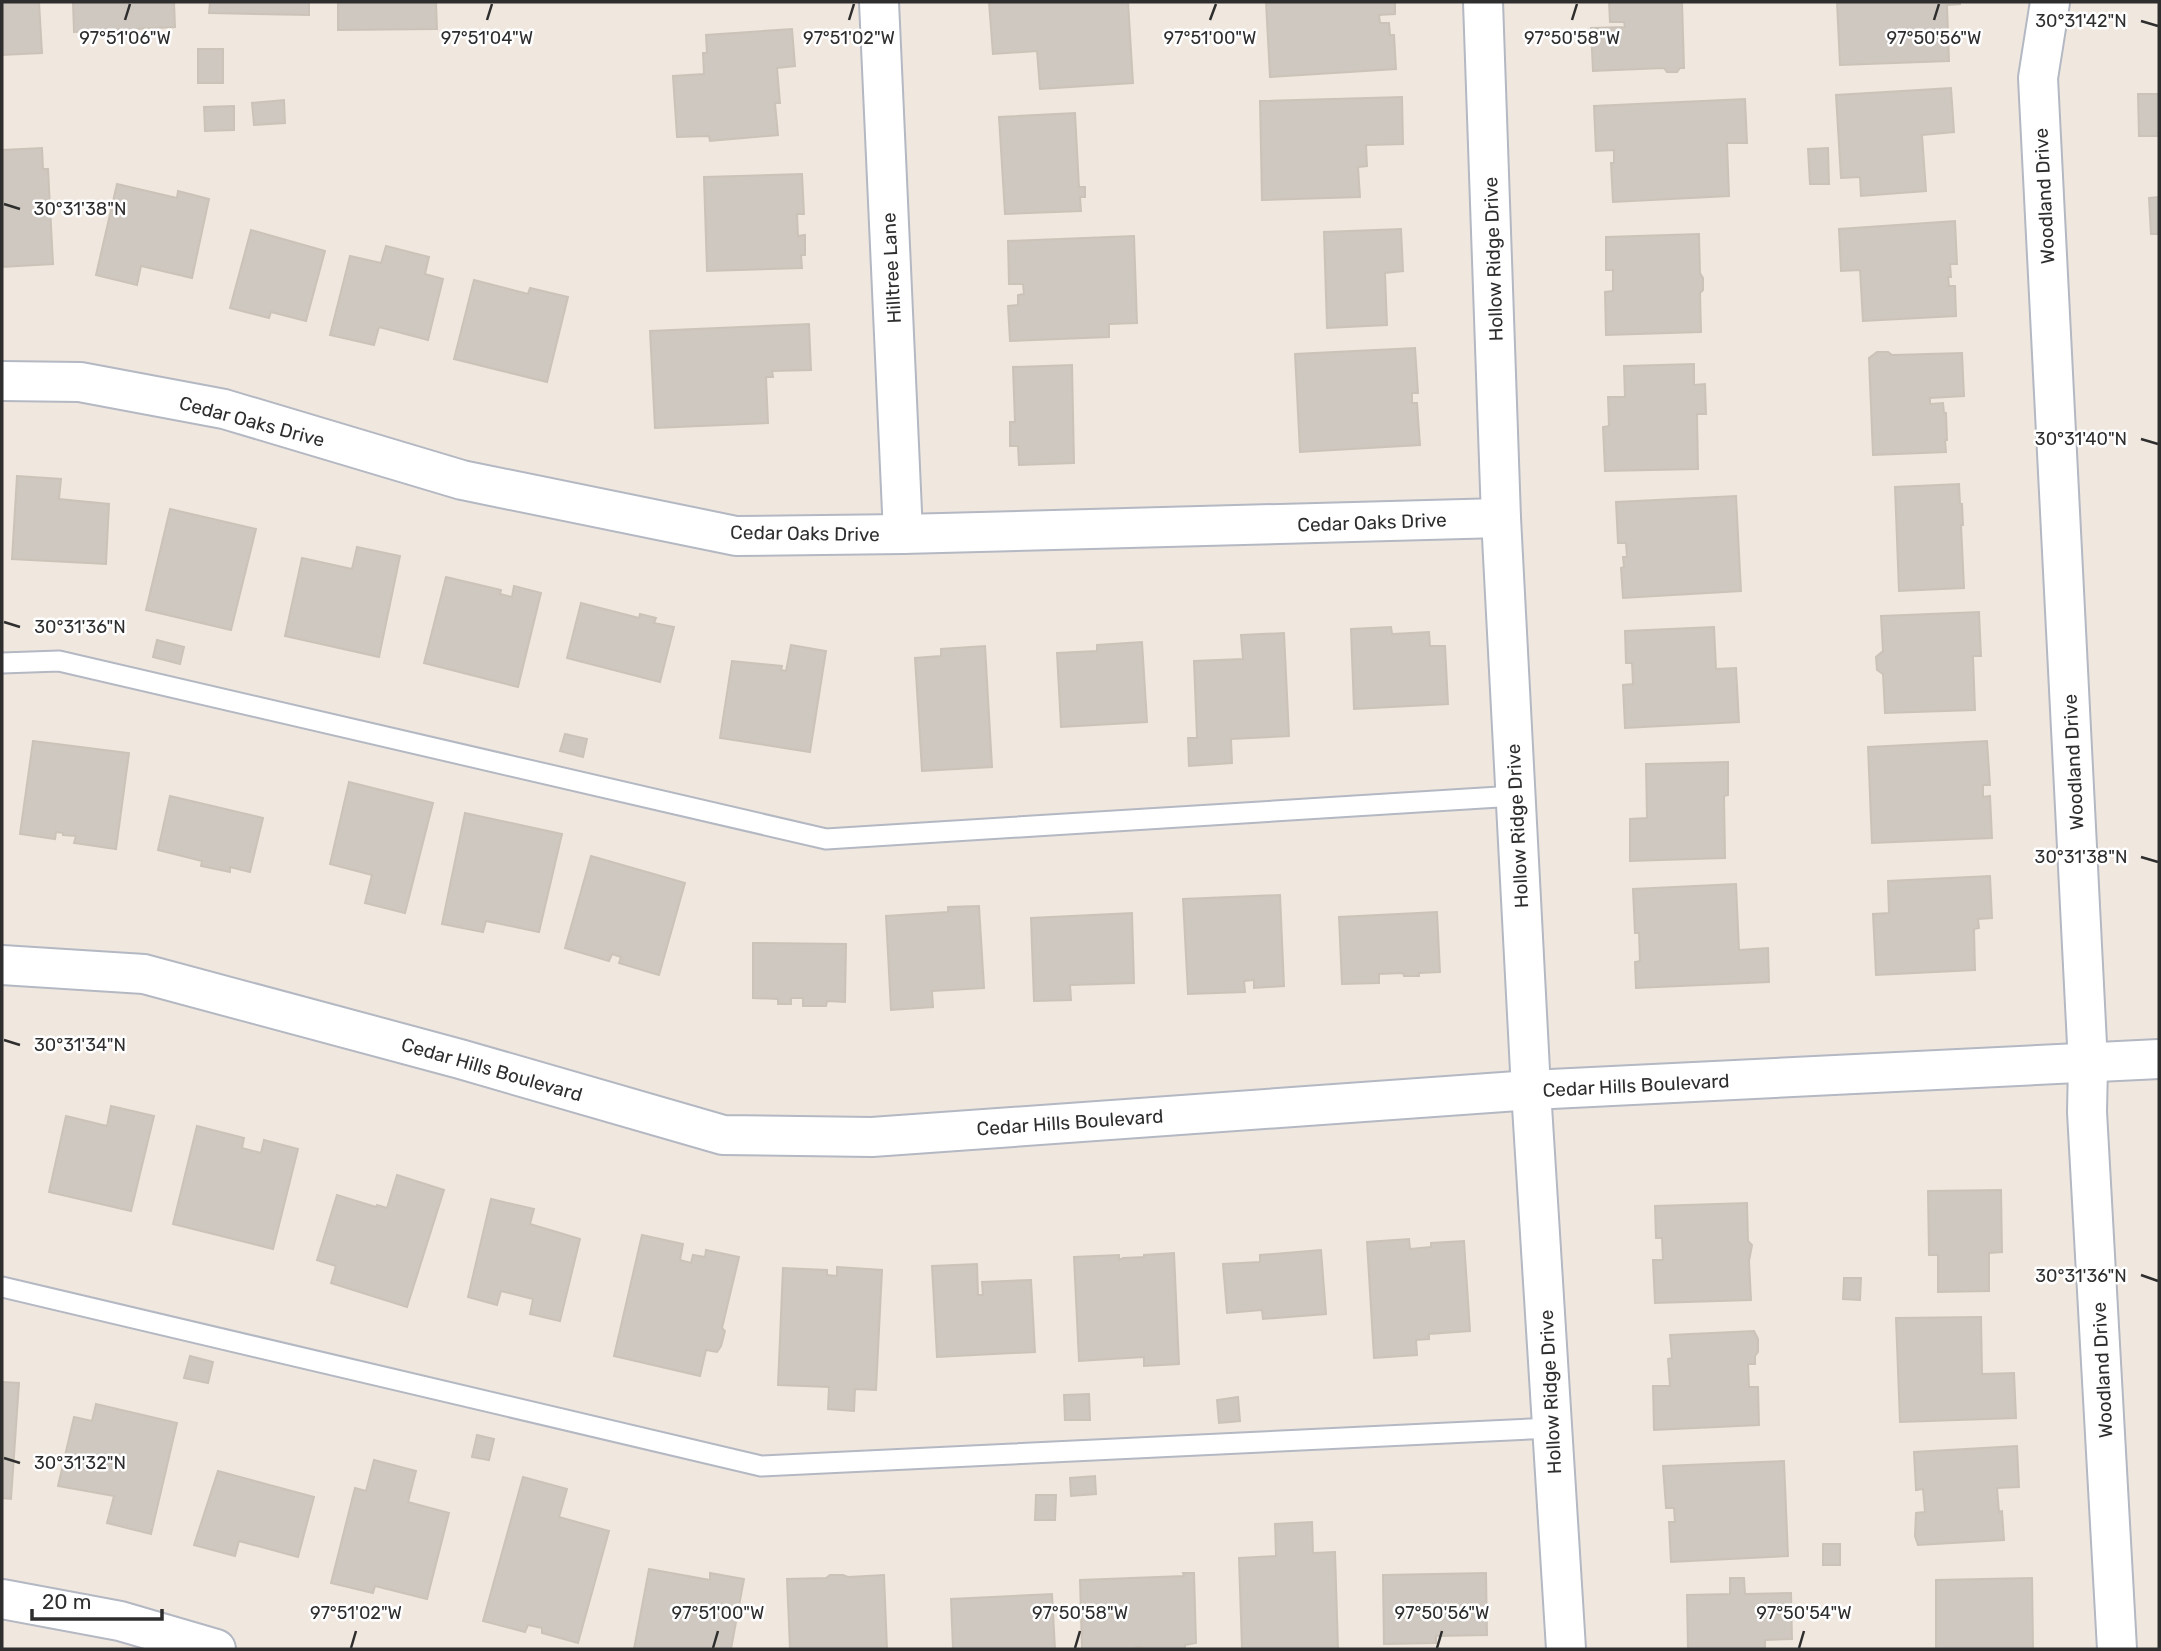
<svg xmlns="http://www.w3.org/2000/svg" width="2161" height="1651" font-family="Rubik,sans-serif">
<rect width="100%" height="100%" fill="#f0e7df"/>
<!-- building -->
<g fill="#cfc8c0" stroke="#ccc3b8" stroke-width="2">
<polygon points="2,2 39,2 42,53 2,55"/>
<polygon points="73,2 174,2 175,27 74,32"/>
<polygon points="210,2 309,2 309,15 209,13"/>
<polygon points="338,2 436,2 437,29 338,30"/>
<polygon points="989,2 1128,2 1133,83 1040,89 1037,51 993,54"/>
<polygon points="1266,2 1395,2 1395,14 1379,15 1380,23 1389,23 1390,35 1394,35 1396,69 1270,77"/>
<polygon points="1609,2 1682,2 1684,68 1680,68 1677,72 1667,72 1664,68 1593,71 1591,28 1625,27 1624,22 1610,22"/>
<polygon points="1837,2 1960,2 1960,4 1947,5 1949,61 1840,65"/>
<polygon points="792,29 795,66 777,68 780,103 775,103 778,135 710,141 709,136 677,137 673,76 704,74 703,53 707,53 706,35"/>
<rect x="198" y="49" width="25" height="34"/>
<polygon points="1951,88 1954,132 1922,135 1926,191 1861,196 1860,177 1841,178 1836,95"/>
<polygon points="2138,94 2159,94 2159,136 2139,136"/>
<polygon points="1402,97 1403,144 1366,145 1367,166 1358,167 1360,197 1262,200 1260,101"/>
<polygon points="1745,99 1747,143 1727,143 1729,196 1613,202 1611,163 1614,163 1614,150 1596,151 1594,106"/>
<polygon points="284,100 285,123 254,125 252,103"/>
<polygon points="234,106 234,130 205,131 204,107"/>
<polygon points="1075,113 1079,187 1085,187 1085,197 1080,197 1081,211 1005,214 999,117"/>
<polygon points="42,148 43,169 48,169 53,264 2,267 2,150"/>
<polygon points="1828,148 1829,184 1810,184 1808,149"/>
<polygon points="802,174 804,214 797,214 798,236 805,235 805,255 801,255 802,268 707,271 704,177"/>
<polygon points="117,184 177,198 178,191 209,199 192,278 141,266 137,285 96,275"/>
<polygon points="2159,197 2159,234 2151,234 2149,198"/>
<polygon points="1955,221 1957,264 1950,264 1951,277 1948,277 1949,286 1955,286 1956,316 1863,321 1860,270 1841,271 1839,229"/>
<polygon points="1401,229 1403,271 1385,273 1387,325 1327,328 1324,232"/>
<polygon points="251,230 325,251 306,321 271,312 269,318 230,308"/>
<polygon points="1699,234 1700,273 1703,278 1703,290 1700,293 1701,332 1606,335 1605,292 1613,291 1613,270 1606,270 1606,237"/>
<polygon points="1134,236 1137,323 1109,324 1109,337 1010,341 1008,306 1018,305 1018,295 1024,294 1023,284 1009,284 1008,241"/>
<polygon points="386,246 429,257 425,274 443,279 428,340 379,327 374,345 330,335 350,256 381,263"/>
<polygon points="474,280 528,294 530,288 568,297 547,382 454,359"/>
<polygon points="809,324 811,370 772,371 773,377 766,377 768,423 655,428 650,331"/>
<polygon points="1415,348 1418,393 1412,393 1412,403 1417,403 1420,445 1300,452 1295,354"/>
<polygon points="1877,352 1888,352 1892,355 1962,353 1964,396 1930,398 1930,404 1943,403 1944,413 1946,413 1947,440 1945,440 1946,452 1873,455 1869,358"/>
<polygon points="1694,364 1694,385 1705,384 1706,414 1697,414 1698,469 1605,471 1603,427 1609,426 1608,397 1625,397 1624,366"/>
<polygon points="1072,365 1074,463 1019,465 1018,446 1010,446 1010,422 1015,422 1013,367"/>
<polygon points="17,476 61,479 59,499 109,504 106,564 12,559"/>
<polygon points="1959,484 1960,504 1962,504 1963,525 1961,525 1964,588 1899,591 1895,487"/>
<polygon points="1736,496 1741,591 1623,598 1621,568 1624,567 1623,557 1627,557 1626,543 1618,543 1616,502"/>
<polygon points="170,509 256,529 231,630 146,610"/>
<polygon points="357,547 400,556 379,657 285,636 302,558 352,569"/>
<polygon points="446,577 501,590 500,594 512,597 514,586 541,593 518,687 424,663"/>
<polygon points="581,603 639,618 640,614 656,618 654,623 674,627 660,682 567,658"/>
<polygon points="1979,612 1981,656 1973,656 1975,710 1885,713 1883,674 1877,670 1876,657 1883,651 1881,616"/>
<polygon points="1391,627 1392,634 1429,632 1430,646 1445,646 1448,704 1354,709 1351,629"/>
<polygon points="1714,627 1716,669 1736,668 1739,722 1625,728 1623,685 1633,684 1632,663 1626,663 1625,631"/>
<polygon points="1284,633 1289,736 1231,739 1232,763 1189,766 1188,738 1197,738 1194,661 1243,659 1241,635"/>
<polygon points="157,640 184,647 180,664 153,657"/>
<polygon points="1142,642 1147,722 1061,727 1057,653 1097,651 1097,645"/>
<polygon points="791,645 826,651 810,752 720,738 732,661 782,666 781,670 786,671"/>
<polygon points="985,646 992,767 922,771 915,658 941,656 941,649"/>
<polygon points="565,734 587,739 583,757 560,751"/>
<polygon points="33,741 129,753 116,849 74,843 76,836 63,835 63,833 56,832 55,839 20,834"/>
<polygon points="1987,741 1990,785 1983,785 1983,797 1990,796 1992,838 1872,843 1868,747"/>
<polygon points="1728,762 1728,795 1724,796 1725,858 1630,861 1630,819 1647,818 1646,764"/>
<polygon points="349,782 433,803 405,913 365,903 372,875 330,864"/>
<polygon points="170,796 263,818 250,872 230,867 230,872 201,866 202,861 158,850"/>
<polygon points="465,813 562,834 539,932 486,921 483,932 442,924"/>
<polygon points="591,856 685,883 659,975 619,963 621,957 612,954 609,961 565,948"/>
<polygon points="1990,876 1992,918 1978,919 1979,928 1974,929 1975,970 1876,975 1873,914 1889,913 1888,881"/>
<polygon points="1736,884 1739,950 1768,948 1769,982 1636,988 1635,962 1640,961 1639,933 1635,933 1633,889"/>
<polygon points="1280,895 1284,986 1254,988 1254,980 1244,981 1245,992 1188,994 1183,899"/>
<polygon points="979,906 984,988 932,991 933,1007 891,1010 886,916 948,912 948,907"/>
<polygon points="1437,912 1440,972 1419,973 1419,976 1404,976 1403,973 1379,974 1379,983 1342,984 1339,917"/>
<polygon points="1132,913 1134,983 1070,985 1071,1000 1034,1001 1031,918"/>
<polygon points="753,943 846,944 845,1002 827,1001 826,1006 803,1006 803,998 791,998 791,1004 778,1004 778,999 753,998"/>
<polygon points="111,1106 154,1116 131,1211 49,1192 66,1116 107,1126"/>
<polygon points="197,1126 244,1138 242,1148 261,1153 264,1140 298,1149 273,1249 173,1224"/>
<polygon points="397,1175 444,1190 407,1307 331,1283 336,1266 317,1260 337,1195 376,1207 377,1205 387,1208"/>
<polygon points="2001,1190 2002,1252 1989,1253 1989,1291 1938,1292 1938,1255 1929,1255 1928,1191"/>
<polygon points="491,1199 534,1209 530,1224 580,1239 560,1321 530,1314 533,1299 501,1291 497,1305 468,1297"/>
<polygon points="1747,1203 1748,1241 1752,1245 1749,1261 1751,1300 1655,1303 1653,1260 1663,1260 1662,1238 1656,1238 1655,1206"/>
<polygon points="642,1235 683,1244 680,1260 691,1263 693,1255 705,1257 706,1250 739,1257 722,1328 725,1331 721,1346 717,1352 706,1350 700,1376 614,1356"/>
<polygon points="1409,1239 1410,1249 1431,1247 1431,1243 1464,1241 1470,1331 1429,1334 1429,1339 1416,1340 1417,1355 1374,1358 1367,1242"/>
<polygon points="1321,1250 1326,1314 1263,1319 1262,1310 1227,1313 1223,1264 1260,1262 1260,1255"/>
<polygon points="1174,1253 1179,1364 1144,1366 1144,1357 1079,1361 1074,1257 1119,1255 1119,1260 1123,1258 1144,1257 1144,1255"/>
<polygon points="977,1264 978,1295 983,1295 982,1282 1031,1280 1035,1352 937,1357 932,1266"/>
<polygon points="837,1267 882,1270 876,1390 855,1389 854,1411 828,1409 829,1387 778,1385 783,1268 827,1270 827,1275 837,1276"/>
<polygon points="1844,1278 1861,1278 1860,1300 1843,1299"/>
<polygon points="1981,1317 1982,1374 2014,1373 2016,1418 1900,1422 1896,1318"/>
<polygon points="1754,1331 1758,1339 1758,1352 1755,1356 1755,1364 1748,1364 1749,1387 1758,1387 1759,1425 1654,1430 1653,1386 1670,1386 1668,1359 1672,1358 1670,1335"/>
<polygon points="190,1356 213,1362 208,1383 184,1378"/>
<polygon points="2,1382 19,1383 11,1499 2,1498"/>
<polygon points="1089,1394 1090,1420 1065,1420 1064,1395"/>
<polygon points="1238,1397 1240,1421 1219,1423 1217,1400"/>
<polygon points="96,1404 177,1423 151,1534 107,1523 114,1496 58,1486 74,1417 92,1421"/>
<polygon points="477,1435 494,1439 489,1460 472,1457"/>
<polygon points="2017,1446 2019,1487 1997,1488 1999,1512 2002,1511 2004,1540 1918,1545 1915,1536 1916,1513 1925,1512 1923,1489 1916,1490 1914,1452"/>
<polygon points="374,1460 416,1471 408,1502 449,1513 427,1599 375,1586 373,1593 331,1583 355,1488 366,1491"/>
<polygon points="1784,1461 1788,1556 1671,1562 1669,1522 1675,1522 1674,1508 1666,1508 1663,1466"/>
<polygon points="218,1471 314,1497 298,1557 239,1541 235,1556 194,1545"/>
<polygon points="1095,1476 1096,1494 1071,1496 1070,1478"/>
<polygon points="523,1477 567,1489 559,1517 609,1531 578,1643 542,1633 542,1628 528,1625 525,1632 483,1621"/>
<polygon points="1036,1495 1056,1495 1055,1520 1035,1520"/>
<polygon points="1312,1522 1313,1553 1335,1552 1338,1649 1242,1649 1239,1558 1276,1556 1275,1524"/>
<rect x="1823" y="1544" width="17" height="21"/>
<polygon points="649,1569 710,1580 710,1573 744,1579 731,1649 634,1649"/>
<polygon points="1183,1573 1194,1573 1196,1643 1185,1645 1185,1649 1142,1649 1142,1647 1136,1647 1136,1649 1082,1649 1080,1580 1184,1576"/>
<polygon points="1486,1573 1487,1635 1436,1636 1436,1643 1384,1644 1383,1575"/>
<polygon points="830,1575 843,1575 848,1577 884,1575 887,1649 790,1649 787,1579 826,1578"/>
<polygon points="1730,1578 1744,1578 1745,1594 1791,1593 1792,1639 1765,1640 1765,1649 1671,1649 1688,1649 1687,1595 1730,1594"/>
<polygon points="2032,1578 2033,1649 1936,1649 1936,1580"/>
<polygon points="1052,1594 1055,1649 953,1649 951,1599"/>
</g>
<g fill="none" stroke-linecap="round" stroke-linejoin="round">
<defs>
<g id="lane">
<polyline points="2,663 59,661 826,839 1515,796"/>
<polyline points="2,1287 761,1466 1552,1428"/>
</g>
<g id="street">
<polyline points="879,2 903,534"/>
<polyline points="1483,2 1501,518 1531,1090 1566,1649"/>
<polyline points="2050,2 2038,78 2088,1064 2087,1112 2117,1649"/>
<polyline points="2,381 80,382 224,409 462,480 736,536 903,534 1501,518"/>
<polyline points="2,1599 120,1621 216,1649"/>
</g>
<polyline id="secondary" points="2,965 144,974 460,1059 723,1135 872,1137 1531,1090 2159,1059"/>
</defs>
<!-- lane casing -->
<use href="#lane" stroke="#b3b8c2" stroke-width="23"/>
<!-- street casing -->
<use href="#street" stroke="#b3b8c2" stroke-width="42"/>
<!-- secondary casing -->
<use href="#secondary" stroke="#b3b8c2" stroke-width="42"/>
<!-- lane -->
<use href="#lane" stroke="#fff" stroke-width="19"/>
<!-- street -->
<use href="#street" stroke="#fff" stroke-width="38"/>
<!-- secondary -->
<use href="#secondary" stroke="#fff" stroke-width="38"/>
</g>
<!-- ticks -->
<path fill="none" stroke="#2e2e2e" stroke-width="2.5" d="M125 20 130 4M487 20 492 4M849 20 854 4M1210 20 1216 4M1572 20 1577 4M1934 20 1939 4M2141 21 2158 26M4 204 20 209M2141 439 2158 444M4 622 20 627M2141 857 2158 862M4 1040 20 1045M2141 1275 2158 1281M4 1458 20 1463M351 1648 356 1631M713 1648 718 1631M1075 1648 1080 1631M1437 1648 1442 1631M1799 1648 1804 1631"/>
<g text-anchor="middle" stroke-width="5" stroke-linejoin="round" paint-order="stroke">
<!-- street labels -->
<g font-size="19" fill="#2e2e2e" stroke="#fff">
<text transform="translate(2044 196) rotate(-93)" y="7">Woodland Drive</text>
<text transform="translate(1493 259) rotate(-92)" y="7">Hollow Ridge Drive</text>
<text transform="translate(891 268) rotate(-93)" y="7">Hilltree Lane</text>
<text transform="translate(252 421) rotate(15)" y="7">Cedar Oaks Drive</text>
<text transform="translate(1372 522) rotate(-2)" y="7">Cedar Oaks Drive</text>
<text transform="translate(805 533) rotate(1)" y="7">Cedar Oaks Drive</text>
<text transform="translate(2073 762) rotate(-93)" y="7">Woodland Drive</text>
<text transform="translate(1517 826) rotate(-93)" y="7">Hollow Ridge Drive</text>
<text transform="translate(492 1069) rotate(16)" y="7">Cedar Hills Boulevard</text>
<text transform="translate(1636 1085) rotate(-3)" y="7">Cedar Hills Boulevard</text>
<text transform="translate(1070 1122) rotate(-4)" y="7">Cedar Hills Boulevard</text>
<text transform="translate(2102 1370) rotate(-93)" y="7">Woodland Drive</text>
<text transform="translate(1550 1392) rotate(-93)" y="7">Hollow Ridge Drive</text>
</g>
</g>
<g font-size="18" text-anchor="middle" fill="#2e2e2e" stroke="#fff" stroke-width="5" stroke-linejoin="round" paint-order="stroke">
<text x="2081" y="27">30°31'42"N</text>
<text x="125" y="44">97°51'06"W</text>
<text x="487" y="44">97°51'04"W</text>
<text x="849" y="44">97°51'02"W</text>
<text x="1210" y="44">97°51'00"W</text>
<text x="1572" y="44">97°50'58"W</text>
<text x="1934" y="44">97°50'56"W</text>
<text x="80" y="215">30°31'38"N</text>
<text x="2081" y="445">30°31'40"N</text>
<text x="80" y="633">30°31'36"N</text>
<text x="2081" y="863">30°31'38"N</text>
<text x="80" y="1051">30°31'34"N</text>
<text x="2081" y="1282">30°31'36"N</text>
<text x="80" y="1469">30°31'32"N</text>
<text x="356" y="1619">97°51'02"W</text>
<text x="718" y="1619">97°51'00"W</text>
<text x="1080" y="1619">97°50'58"W</text>
<text x="1442" y="1619">97°50'56"W</text>
<text x="1804" y="1619">97°50'54"W</text>
</g>
<!-- border -->
<rect width="2161" height="1651" fill="none" stroke="#2e2e2e" stroke-width="7"/>
<!-- scale -->
<path d="M32 1609v10h130v-10" fill="none" stroke="#2e2e2e" stroke-width="3.5"/>
<text x="42" y="1609" font-size="21" fill="#2e2e2e" stroke="#ffffff" stroke-width="5" paint-order="stroke">20 m</text>
</svg>
